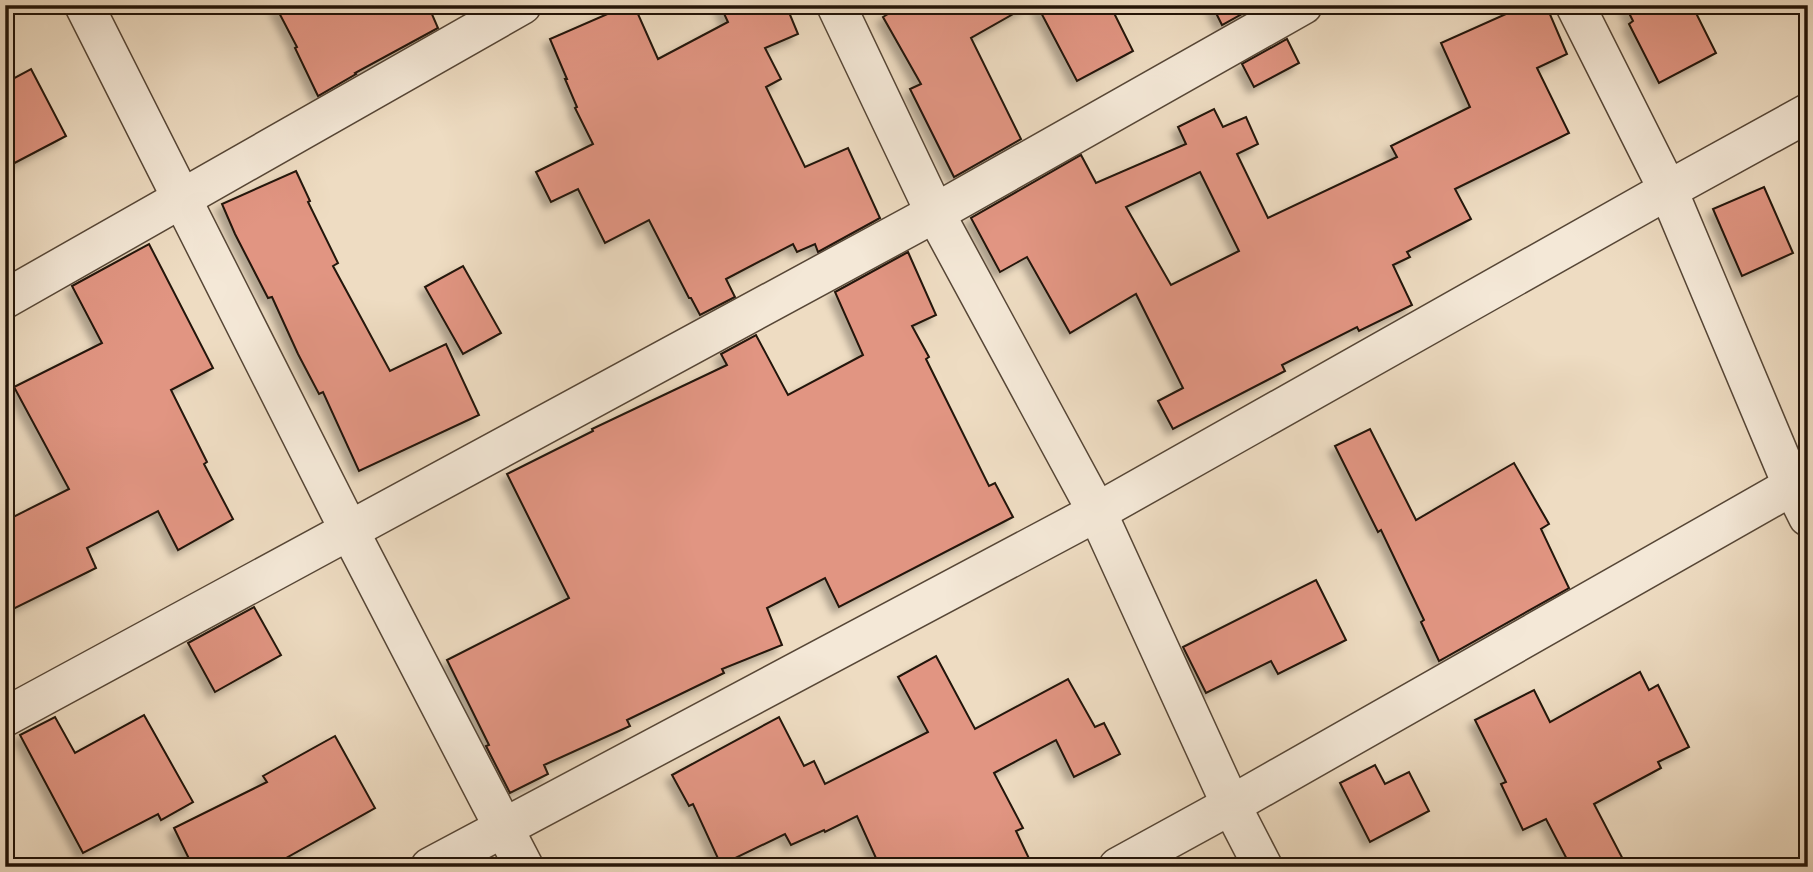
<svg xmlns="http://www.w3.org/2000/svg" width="1813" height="872" font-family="Vollkorn,serif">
<defs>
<filter id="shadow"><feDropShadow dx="-6" dy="6" stdDeviation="3.5" flood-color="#0004"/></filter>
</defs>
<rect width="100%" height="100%" fill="#eedcc2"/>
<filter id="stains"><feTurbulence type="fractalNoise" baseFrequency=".00286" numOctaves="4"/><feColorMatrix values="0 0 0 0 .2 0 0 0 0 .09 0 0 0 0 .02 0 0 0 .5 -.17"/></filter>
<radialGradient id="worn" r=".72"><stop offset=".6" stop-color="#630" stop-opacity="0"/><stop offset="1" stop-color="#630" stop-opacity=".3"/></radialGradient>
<!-- building -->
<g fill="#e19582" stroke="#231408" stroke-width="2" fill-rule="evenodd" filter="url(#shadow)">
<polygon points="275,5 428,5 438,28 355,73 356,74 318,96 295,48 297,47"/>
<polygon points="628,5 634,5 658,59 728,22 720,5 786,5 798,34 765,48 781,79 766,87 805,167 848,148 880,218 818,252 815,244 797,252 793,244 726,279 735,297 700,315 691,298 689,298 649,220 605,243 578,189 551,202 536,172 593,144 575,108 577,107 565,79 567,79 550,39"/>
<polygon points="903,5 1029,5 971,38 1021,139 954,177 910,89 921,84 883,17"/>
<polygon points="1037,5 1110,5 1133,51 1077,81"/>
<polygon points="1212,5 1258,5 1222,25"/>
<path d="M1526 5H1546L1567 54 1537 68 1569 133 1455 189 1471 219 1407 252 1410 257 1393 265 1412 305 1359 331 1357 327 1282 365 1285 371 1173 429 1158 401 1183 388 1136 294 1070 333 1027 257 1000 272 971 218 1081 155 1096 183 1186 144 1178 127 1214 109 1223 127 1246 117 1258 144 1237 154 1268 218 1397 157 1391 146 1470 107 1441 43ZM1200 172 1239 251 1171 285 1126 207Z"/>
<polygon points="1625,5 1692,5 1716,53 1659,83 1629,24 1633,21"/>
<polygon points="1287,39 1299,63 1254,87 1242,64"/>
<polygon points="31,69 66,136 5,168 5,83"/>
<polygon points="296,171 310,201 308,202 338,263 333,266 390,371 446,344 479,415 359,471 323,392 319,394 298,354 272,297 268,298 235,234 222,204"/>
<polygon points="1764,187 1793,253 1742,276 1713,209"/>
<polygon points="149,244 213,368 171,390 207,462 204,464 233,519 178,550 158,511 87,548 96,568 5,613 5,521 69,489 14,387 102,343 72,286"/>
<polygon points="908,252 936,315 912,326 929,357 926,359 989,486 995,483 1013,517 839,607 825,578 767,608 782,645 722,669 724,673 627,720 630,726 544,765 548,774 510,793 486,746 489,745 447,660 569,598 507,474 593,431 592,429 727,365 721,354 756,335 788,395 863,355 835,292"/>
<polygon points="463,266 501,333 463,354 425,287"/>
<polygon points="1370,429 1416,520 1514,463 1549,524 1541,529 1569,588 1439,661 1421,622 1424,620 1381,530 1378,532 1335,446"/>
<polygon points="1316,580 1346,640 1278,674 1271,661 1206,693 1183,647"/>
<polygon points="254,607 281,655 215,692 188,643"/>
<polygon points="936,656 975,729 1068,679 1095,727 1104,723 1120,754 1074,777 1056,740 994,773 1023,828 1016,831 1033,867 880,867 857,816 825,832 824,830 791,845 785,834 721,865 693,804 689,806 672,775 779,717 804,766 814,761 825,784 928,732 898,677"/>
<polygon points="1640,672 1649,690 1658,685 1689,747 1658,762 1661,768 1594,804 1627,867 1571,867 1546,819 1523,830 1501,784 1506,782 1475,720 1534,690 1550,722"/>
<polygon points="144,715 193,802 161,820 158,814 83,853 20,735 55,717 75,753"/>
<polygon points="335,736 375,808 270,867 193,867 174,828 267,782 263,776"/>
<polygon points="1375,765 1385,784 1409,772 1429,811 1370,842 1340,783"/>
</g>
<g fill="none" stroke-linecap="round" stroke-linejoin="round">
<defs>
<g id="minor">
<polyline points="84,5 350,532 524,867"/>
<polyline points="836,5 935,213 1097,512 1231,805 1263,867"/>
<polyline points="1575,5 1668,190 1792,485 1808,517"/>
<polyline points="5,299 522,5"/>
<polyline points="5,717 935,213 1303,5"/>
<polyline points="430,867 1097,512 1668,190 1808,113"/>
<polyline points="1118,867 1231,805 1808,477"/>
</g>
</defs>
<!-- minor casing -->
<use href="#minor" stroke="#564636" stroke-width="41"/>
<!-- minor -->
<use href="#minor" stroke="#f4e8d7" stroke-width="38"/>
</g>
<!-- margin -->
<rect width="1813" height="872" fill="none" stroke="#eedcc2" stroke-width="28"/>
<rect x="7" y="7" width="1799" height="858" fill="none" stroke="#231408" stroke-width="3.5"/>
<rect x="14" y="14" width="1785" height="844" fill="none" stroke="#231408" stroke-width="2"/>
<rect width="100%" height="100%" filter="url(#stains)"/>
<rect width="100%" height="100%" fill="url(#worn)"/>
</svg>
